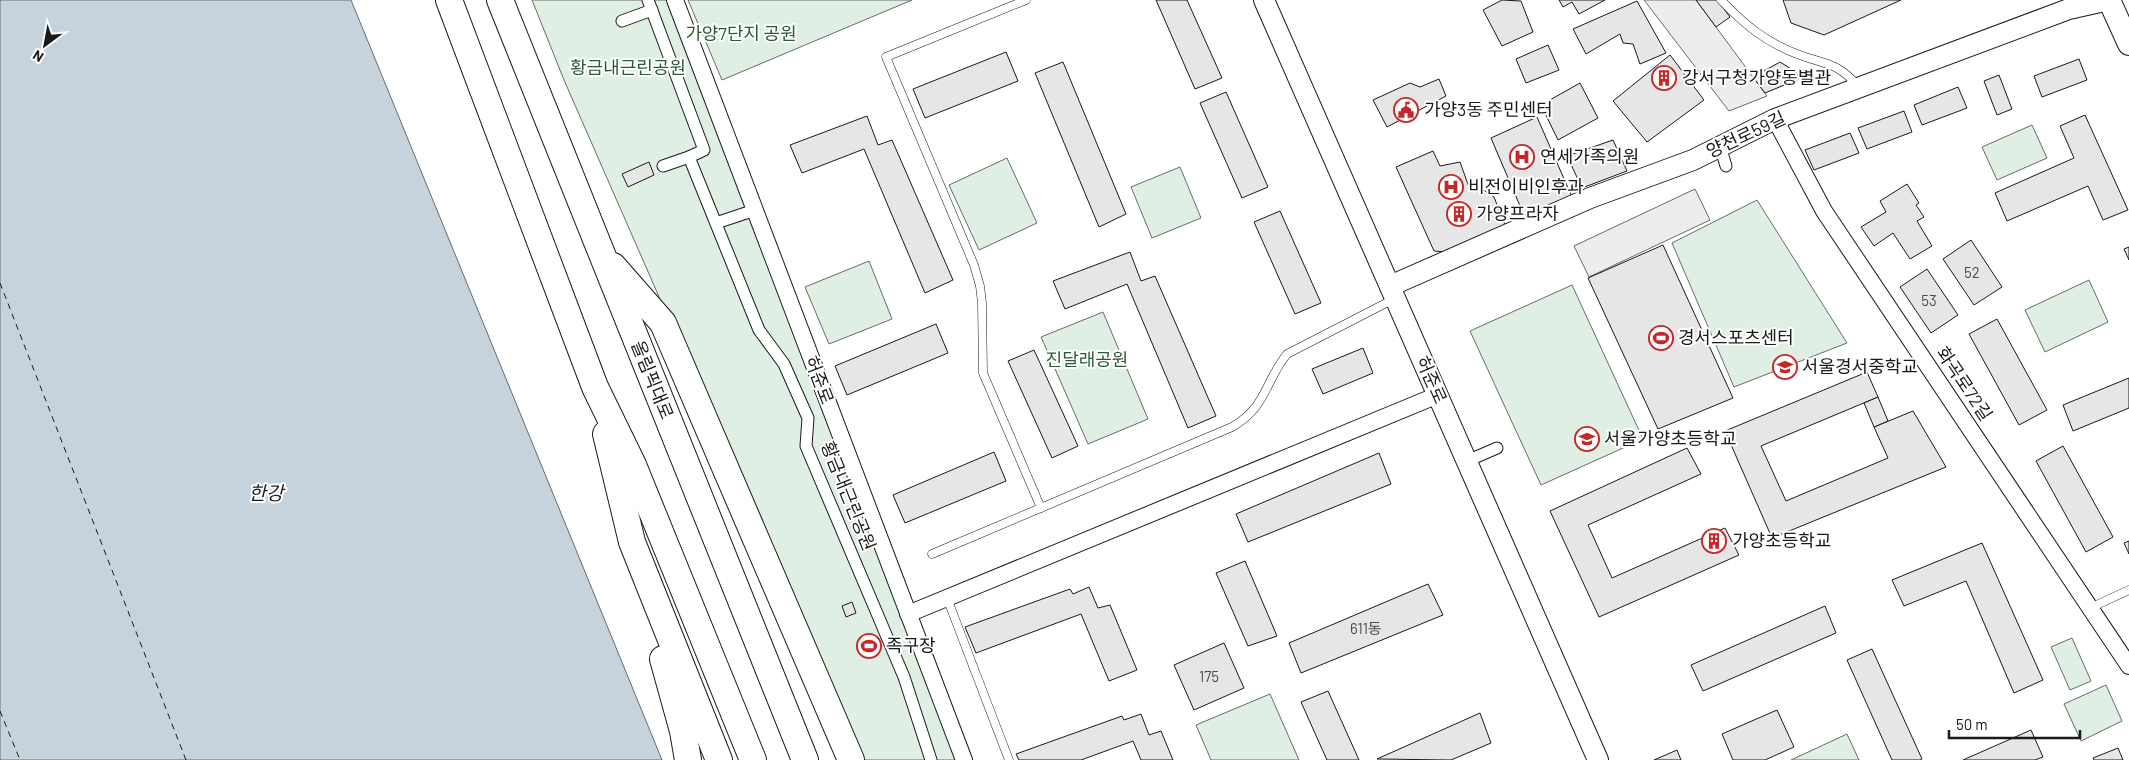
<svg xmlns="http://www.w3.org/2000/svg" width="2129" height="760" font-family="Barlow,'Noto Sans KR',sans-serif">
<rect width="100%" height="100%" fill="#fff"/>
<!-- green -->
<g fill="#e0efe3" stroke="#6a6a6a">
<polygon points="532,0 670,0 957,760 862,760 564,80"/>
<polygon points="688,0 912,0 722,80"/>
<polygon points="2032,125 2047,158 1997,180 1982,147"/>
<polygon points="1007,158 1037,223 979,250 949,185"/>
<polygon points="1180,167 1201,218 1152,238 1131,187"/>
<polygon points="1757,200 1847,343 1734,387 1672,243"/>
<polygon points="869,261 892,319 829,344 805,287"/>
<polygon points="2089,280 2108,322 2045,352 2025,310"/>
<polygon points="1572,285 1643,439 1541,485 1470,331"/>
<polygon points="1103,312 1148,419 1088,444 1041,337"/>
<polygon points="2072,638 2091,681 2070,690 2051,647"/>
<polygon points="2106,685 2122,721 2081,741 2064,704"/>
<polygon points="1270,694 1299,760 1211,760 1196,725"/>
<polygon points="1847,734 1859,760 1791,760"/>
</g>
<!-- parking -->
<g fill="#ededed" stroke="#6a6a6a">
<polygon points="1644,0 1696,0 1767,96 1729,111"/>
<polygon points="1695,189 1710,220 1589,277 1574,246"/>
</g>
<!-- water -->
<polygon fill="#c6d2dc" stroke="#6a6a6a" points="0,0 351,0 662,760 0,760"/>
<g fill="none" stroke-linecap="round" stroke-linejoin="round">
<!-- ferry -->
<g stroke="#1a1a1a" stroke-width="1" stroke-dasharray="6 5" stroke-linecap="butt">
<polyline points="0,283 186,760"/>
<polyline points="0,711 20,760"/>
</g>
</g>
<!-- building -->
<g fill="#e6e6e6" stroke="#1a1a1a">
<polygon points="1156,0 1187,0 1222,78 1195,89"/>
<polygon points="1502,0 1521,1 1533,32 1502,46 1483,10"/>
<polygon points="1559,0 1605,0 1579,14 1572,2 1563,7"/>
<polygon points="1696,0 1717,0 1730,17 1716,27"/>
<polygon points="1783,0 1901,0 1824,35 1791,23"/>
<polygon points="1637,1 1666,53 1640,64 1633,44 1623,43 1620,34 1586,54 1573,29"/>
<polygon points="1548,45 1559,70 1526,83 1516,59"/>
<polygon points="1006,52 1018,81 925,118 913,89"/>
<polygon points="1670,55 1704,100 1647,142 1613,101"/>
<polygon points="2079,59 2087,80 2042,97 2034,76"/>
<polygon points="1063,62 1126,214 1099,227 1035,73"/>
<polygon points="1780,62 1796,72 1799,79 1765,93 1753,77"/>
<polygon points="1999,75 2012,109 1997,115 1984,81"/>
<polygon points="1439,79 1446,96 1387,127 1373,100 1410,83 1420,87"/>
<polygon points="1580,83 1598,118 1558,140 1541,105"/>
<polygon points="1958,87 1967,108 1922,125 1914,105"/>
<polygon points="1226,92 1268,187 1242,198 1200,103"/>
<polygon points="1904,111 1912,132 1867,149 1858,128"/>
<polygon points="2085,115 2128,210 2103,220 2088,186 2007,221 1995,193 2074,158 2060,126"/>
<polygon points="867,116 878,145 892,140 953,280 925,293 864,149 802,173 790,145"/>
<polygon points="1537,117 1572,197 1526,220 1491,138"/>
<polygon points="1850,133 1859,153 1814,170 1805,150"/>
<polygon points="1613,140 1627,171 1582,188 1567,156"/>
<polygon points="1433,151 1440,166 1460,162 1470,190 1481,188 1494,197 1507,230 1457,253 1434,251 1396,167"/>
<polygon points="649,162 654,175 628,187 622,174"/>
<polygon points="1907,184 1919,203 1916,205 1924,217 1917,221 1932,246 1910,259 1893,233 1874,246 1861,227 1886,212 1880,201"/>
<polygon points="1280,211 1321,303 1295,314 1254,222"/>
<polygon points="1971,240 2002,287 1974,305 1943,259"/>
<polygon points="1663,245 1733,398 1658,429 1588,278"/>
<polygon points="2129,247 2129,260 2124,249"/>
<polygon points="1130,252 1141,281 1155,276 1216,416 1188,428 1127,284 1065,309 1053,281"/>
<polygon points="1927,269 1958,315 1931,333 1900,287"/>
<polygon points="1997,319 2047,410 2019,425 1969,334"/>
<polygon points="936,324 948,353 847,395 835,366"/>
<polygon points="1363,348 1373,373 1323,394 1312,369"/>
<polygon points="1034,350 1078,446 1052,458 1008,361"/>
<polygon points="1867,372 1878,397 1761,446 1786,501 1888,458 1874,427 1913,411 1946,467 1772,538 1725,431"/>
<polygon points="2129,378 2129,408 2073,431 2063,405"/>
<polygon points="1878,397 1888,421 1874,427 1864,403"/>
<polygon points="2063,446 2113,537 2086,552 2036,461"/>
<polygon points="1687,448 1701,474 1588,525 1612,578 1725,528 1739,555 1599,617 1550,511"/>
<polygon points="994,452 1006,481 905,523 893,495"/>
<polygon points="1379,453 1391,484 1248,542 1236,514"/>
<polygon points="2129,541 2129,554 2124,543"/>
<polygon points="1982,543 2043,680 2014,693 1966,581 1904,606 1892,580"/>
<polygon points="1245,561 1277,636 1248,646 1216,573"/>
<polygon points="1428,584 1443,615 1301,673 1289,643"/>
<polygon points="1089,587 1098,608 1110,605 1137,670 1109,681 1081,614 976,653 965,627 1070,589 1073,594"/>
<polygon points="852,602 856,613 846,617 842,606"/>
<polygon points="1825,606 1836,633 1703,691 1691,665"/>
<polygon points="1224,643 1244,688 1194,710 1174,665"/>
<polygon points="1872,649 1922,759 1920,760 1892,760 1847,660"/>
<polygon points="1328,691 1359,760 1327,760 1301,702"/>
<polygon points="1777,710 1794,747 1765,760 1733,760 1722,734"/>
<polygon points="1480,713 1491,743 1451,760 1377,759"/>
<polygon points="1141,714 1149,735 1161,731 1173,760 1141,760 1133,741 1081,760 1019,760 1016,754 1122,716 1124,720"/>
<polygon points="2031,730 2043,757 2035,760 1963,760"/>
<polygon points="2118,748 2123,760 2094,760 2093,758"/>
<polygon points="1677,750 1681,760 1654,760"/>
</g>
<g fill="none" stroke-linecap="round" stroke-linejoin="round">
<defs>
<g id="service">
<polyline points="1026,0 886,57 974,265 980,286 982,303 983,373 1041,508"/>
<path d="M1721 0C1744 24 1765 42 1797 54 1825 65 1836 61 1858 86"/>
<path d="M932 554 1232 427C1267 407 1265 381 1287 354L1394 299"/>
<polyline points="947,598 1009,760"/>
<polyline points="2090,608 2129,590"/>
</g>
<g id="pedestrian">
<polyline points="648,0 704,150 689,157 759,330 784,364 808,418 806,446 904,677 931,760"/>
<polyline points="622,21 652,10"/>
<polyline points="1720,146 1726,166"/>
<polyline points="663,166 689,157"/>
<polyline points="716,223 755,210"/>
<polyline points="1467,461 1497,448"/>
</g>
<g id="minor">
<polyline points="675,0 964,760"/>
<polyline points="1775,119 1824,211 2129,666"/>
<polyline points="908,614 1438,395"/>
</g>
<g id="tertiary">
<polyline points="1264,0 1598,760"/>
<polyline points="1390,286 1590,198 1693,160 1775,119 2069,9 2109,0"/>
</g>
<polyline id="secondary" points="2109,0 2129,44"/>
<g id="trunk">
<polyline points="449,0 595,387 633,465 753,760"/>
<polyline points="500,0 805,760"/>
<polyline points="613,266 663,323 851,760"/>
<polyline points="606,434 632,542 719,760"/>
<polyline points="663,659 683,731 688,760"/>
</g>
</defs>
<!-- service casing -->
<use href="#service" stroke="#1a1a1a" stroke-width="9"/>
<!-- pedestrian casing -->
<use href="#pedestrian" stroke="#1a1a1a" stroke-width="13"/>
<!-- minor casing -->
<use href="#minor" stroke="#1a1a1a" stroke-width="18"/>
<!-- tertiary casing -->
<use href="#tertiary" stroke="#1a1a1a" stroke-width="22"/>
<!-- secondary casing -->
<use href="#secondary" stroke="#1a1a1a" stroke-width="24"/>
<!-- trunk casing -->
<use href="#trunk" stroke="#1a1a1a" stroke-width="28"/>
<!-- service -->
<use href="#service" stroke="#fff" stroke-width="8"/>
<!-- pedestrian -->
<use href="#pedestrian" stroke="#fff" stroke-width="11"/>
<!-- minor -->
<use href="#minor" stroke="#fff" stroke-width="16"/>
<!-- tertiary -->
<use href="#tertiary" stroke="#fff" stroke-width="20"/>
<!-- secondary -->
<use href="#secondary" stroke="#fff" stroke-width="22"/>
<!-- trunk -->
<use href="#trunk" stroke="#fff" stroke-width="26"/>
</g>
<!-- icons -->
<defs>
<symbol id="building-ring" viewBox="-11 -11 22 22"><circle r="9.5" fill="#fff" stroke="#c62828" stroke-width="1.5"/><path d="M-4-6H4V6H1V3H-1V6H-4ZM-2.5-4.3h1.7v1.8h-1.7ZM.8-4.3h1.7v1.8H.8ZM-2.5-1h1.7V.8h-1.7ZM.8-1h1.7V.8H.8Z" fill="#c62828"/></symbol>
<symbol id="civic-ring" viewBox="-11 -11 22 22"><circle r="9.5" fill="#fff" stroke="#c62828" stroke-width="1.5"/><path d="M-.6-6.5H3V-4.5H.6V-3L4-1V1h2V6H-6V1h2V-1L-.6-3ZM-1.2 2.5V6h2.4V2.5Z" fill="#c62828"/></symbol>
<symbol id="hospital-ring" viewBox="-11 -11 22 22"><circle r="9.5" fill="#fff" stroke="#c62828" stroke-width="1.5"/><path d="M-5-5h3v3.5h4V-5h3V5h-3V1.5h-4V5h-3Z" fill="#c62828"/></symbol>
<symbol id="stadium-ring" viewBox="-11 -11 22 22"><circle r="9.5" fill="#fff" stroke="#c62828" stroke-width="1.5"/><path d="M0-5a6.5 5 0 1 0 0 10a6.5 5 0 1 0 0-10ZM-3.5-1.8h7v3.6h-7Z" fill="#c62828"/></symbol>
<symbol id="school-ring" viewBox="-11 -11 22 22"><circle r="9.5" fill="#fff" stroke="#c62828" stroke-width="1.5"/><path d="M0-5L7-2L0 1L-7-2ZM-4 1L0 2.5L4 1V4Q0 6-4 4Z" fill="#c62828"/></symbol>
</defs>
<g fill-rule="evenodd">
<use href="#building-ring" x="1650" y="64" width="28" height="28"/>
<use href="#civic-ring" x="1392" y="96" width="28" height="28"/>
<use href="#hospital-ring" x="1508" y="143" width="28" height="28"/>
<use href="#hospital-ring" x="1437" y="173" width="28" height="28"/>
<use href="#building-ring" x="1445" y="200" width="28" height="28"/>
<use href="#stadium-ring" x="1647" y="324" width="28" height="28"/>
<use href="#school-ring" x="1771" y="353" width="28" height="28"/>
<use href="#school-ring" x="1573" y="425" width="28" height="28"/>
<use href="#building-ring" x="1700" y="527" width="28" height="28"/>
<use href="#stadium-ring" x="855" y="632" width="28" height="28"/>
</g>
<g text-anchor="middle" stroke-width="4" stroke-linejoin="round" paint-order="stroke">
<!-- number labels -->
<g font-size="15" fill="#4d4d4d">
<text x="1972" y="278">52</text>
<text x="1929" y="306">53</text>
<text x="1366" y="634">611동</text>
<text x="1209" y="682">175</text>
</g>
<!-- park labels -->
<g font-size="18" fill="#2b5a34" stroke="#fff">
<text x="741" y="40">가양7단지 공원</text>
<text x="628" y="74">황금내근린공원</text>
<text x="1087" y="366">진달래공원</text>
</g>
<!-- poi labels -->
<g font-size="18" fill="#1a1a1a" stroke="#fff" text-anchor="start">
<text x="1682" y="84">강서구청가양동별관</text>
<text x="1424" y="116">가양3동 주민센터</text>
<text x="1540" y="163">연세가족의원</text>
<text x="1468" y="193">비전이비인후과</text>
<text x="1476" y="220">가양프라자</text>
<text x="1678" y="344">경서스포츠센터</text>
<text x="1802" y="373">서울경서중학교</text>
<text x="1604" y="445">서울가양초등학교</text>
<text x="1732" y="547">가양초등학교</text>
<text x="886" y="652">족구장</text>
</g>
<!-- street labels -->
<g font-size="18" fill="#1a1a1a" stroke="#fff">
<text transform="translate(1746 135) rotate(-25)" y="6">양천로59길</text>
<text transform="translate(652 380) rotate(68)" y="6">올림픽대로</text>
<text transform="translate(819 380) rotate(69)" y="6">허준로</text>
<text transform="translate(1431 380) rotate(66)" y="6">허준로</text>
<text transform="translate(1964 384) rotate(56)" y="6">화곡로72길</text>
<text transform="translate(848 496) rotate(68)" y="6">황금내근린공원</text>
</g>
<!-- water labels -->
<g font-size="19" font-style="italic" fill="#1a1a1a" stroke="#fff">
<text x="266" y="500">한강</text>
</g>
</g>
<!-- north arrow -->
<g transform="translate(45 45) rotate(212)" stroke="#ffffff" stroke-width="4" paint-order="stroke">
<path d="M0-4L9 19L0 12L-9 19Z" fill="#1a1a1a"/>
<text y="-8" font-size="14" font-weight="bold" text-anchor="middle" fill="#1a1a1a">N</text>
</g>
<!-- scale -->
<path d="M1949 730v8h131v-8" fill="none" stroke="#1a1a1a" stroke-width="2.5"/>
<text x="1956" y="730" font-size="15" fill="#1a1a1a" stroke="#ffffff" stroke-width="4" paint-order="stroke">50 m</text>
</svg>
